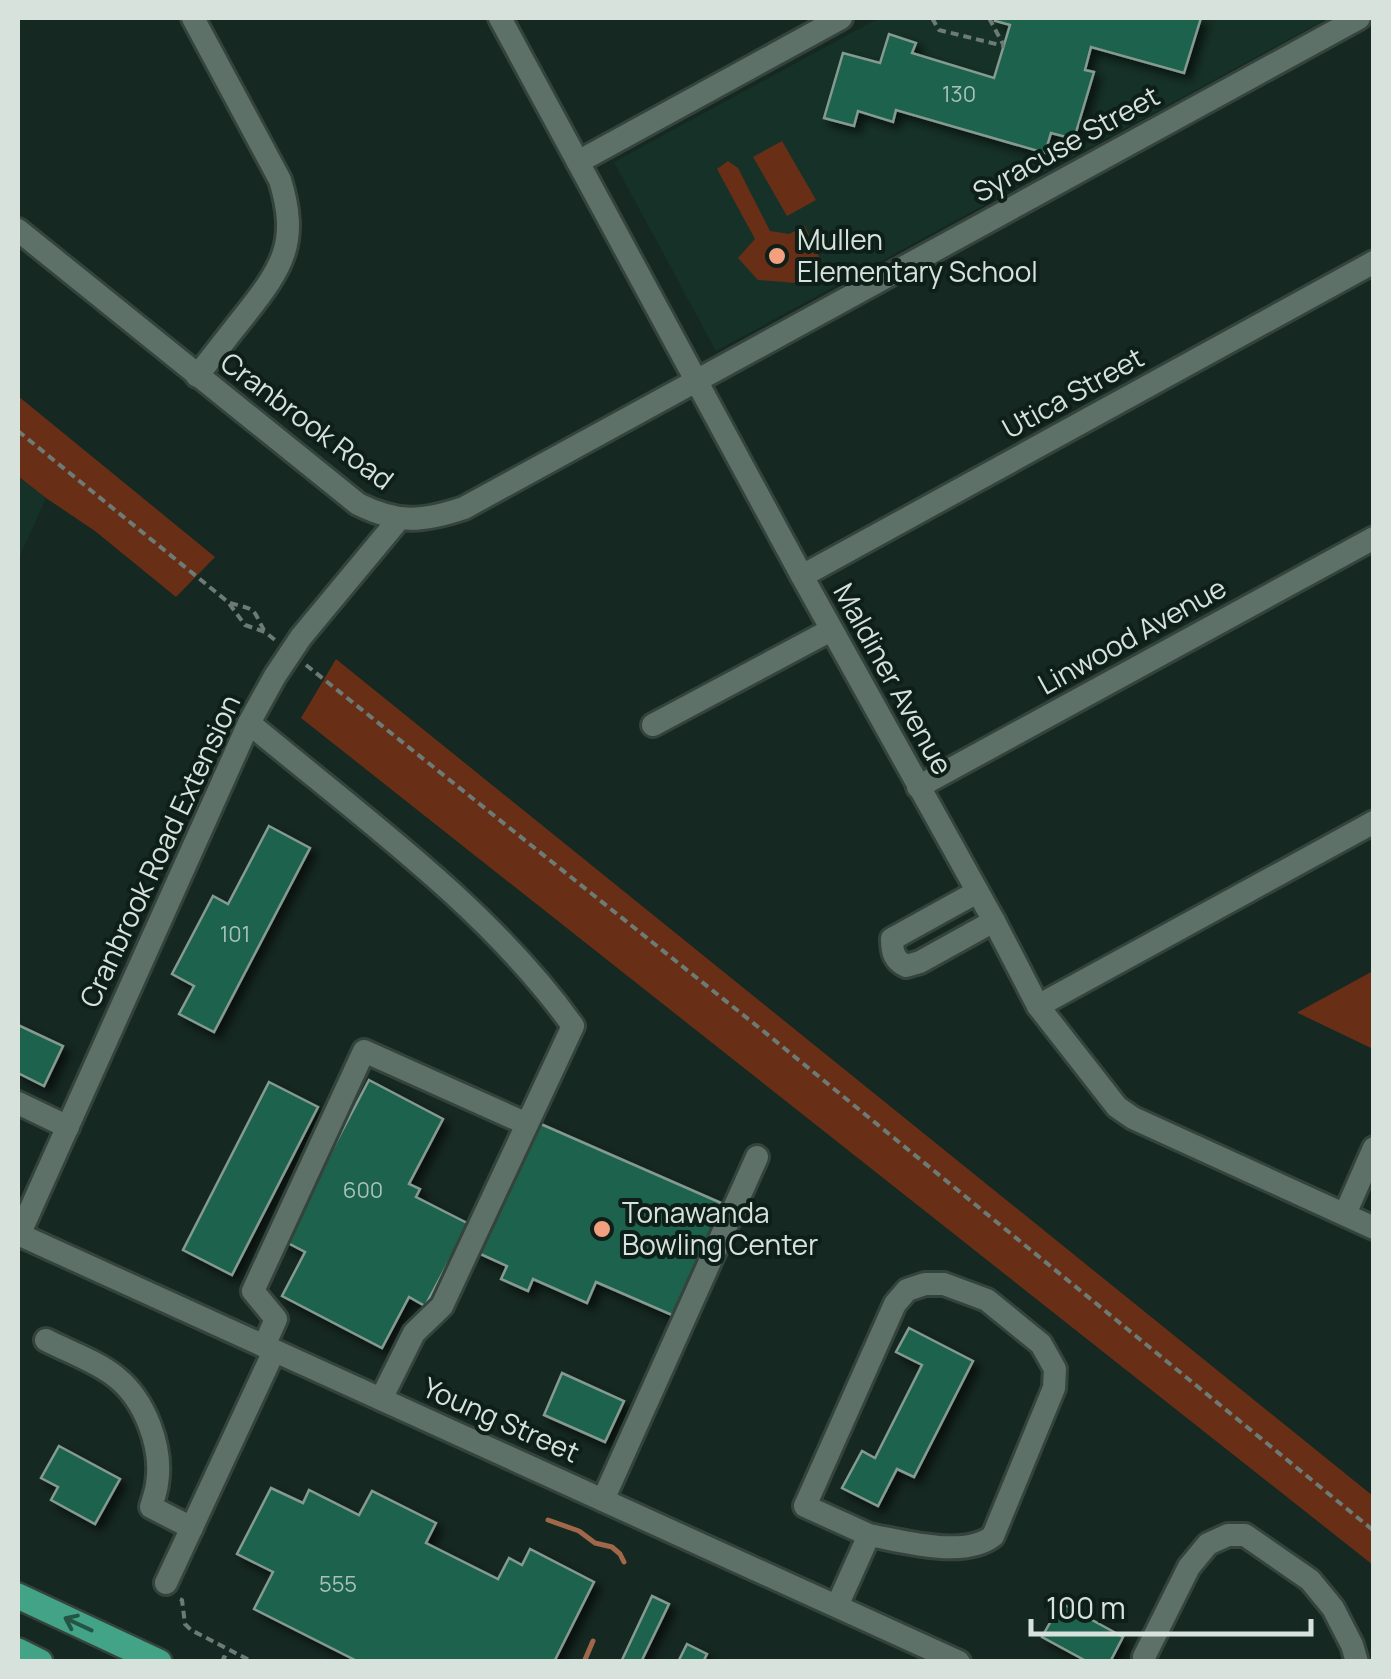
<svg xmlns="http://www.w3.org/2000/svg" width="1391" height="1679" font-family="Manrope,sans-serif">
<defs>
<filter id="shadow"><feDropShadow dx="6" dy="6" stdDeviation="5" flood-color="#0009"/></filter>
</defs>
<rect width="100%" height="100%" fill="#162822"/>
<!-- built -->
<g fill="#163127">
<polygon points="879,18 1328,18 716,351 614,162"/>
<polygon points="18,476 46,498 18,560"/>
</g>
<!-- green -->
<g fill="#692f16">
<polygon points="782,141 816,200 787,216 753,157"/>
<polygon points="728,161 738,168 770,231 789,234 805,226 819,257 810,272 796,283 758,280 738,258 755,239 717,169"/>
<polygon points="18,396 215,557 176,597 95,531 46,498 18,476"/>
<polygon points="336,659 1373,1496 1373,1565 301,718"/>
<polygon points="1373,971 1373,1049 1298,1013 1298,1012"/>
</g>
<g fill="none" stroke-linecap="round" stroke-linejoin="round">
<!-- stream -->
<g stroke="#a06849" stroke-width="5">
<polyline points="548,1520 579,1531 595,1543 612,1547 620,1554 624,1562"/>
<polyline points="584,1662 593,1641"/>
</g>
</g>
<!-- building -->
<g fill="#1f624d" stroke="#859a91" stroke-width="2.5" filter="url(#shadow)">
<polygon points="996,18 1201,18 1184,73 1091,47 1085,70 1094,72 1074,139 1051,133 1045,153 896,110 893,122 858,111 854,126 824,118 843,53 880,63 889,34 916,43 912,53 994,78 1010,25 995,21"/>
<polygon points="269,826 310,848 214,1032 179,1014 194,986 172,974 213,896 228,904"/>
<polygon points="18,1025 63,1046 44,1086 18,1073"/>
<polygon points="369,1080 443,1119 409,1184 420,1189 416,1197 469,1224 425,1306 409,1297 382,1348 282,1296 305,1252 284,1241"/>
<polygon points="269,1082 318,1107 232,1275 183,1250"/>
<polygon points="534,1121 728,1206 679,1318 596,1282 587,1303 533,1279 528,1291 501,1279 507,1266 476,1252"/>
<polygon points="909,1328 973,1361 914,1477 897,1469 878,1506 842,1488 862,1451 875,1458 922,1365 896,1352"/>
<polygon points="562,1373 624,1401 605,1442 544,1415"/>
<polygon points="59,1446 120,1479 95,1524 51,1500 58,1487 41,1478"/>
<polygon points="271,1488 303,1503 309,1490 359,1515 372,1491 436,1523 426,1543 498,1579 509,1558 522,1565 530,1549 594,1582 554,1662 359,1662 254,1609 273,1572 237,1554"/>
<polygon points="652,1596 669,1604 641,1662 621,1662"/>
<polygon points="1061,1603 1123,1637 1110,1662 1088,1662 1042,1637"/>
<polygon points="687,1644 707,1654 703,1662 678,1662"/>
</g>
<g fill="none" stroke-linecap="round" stroke-linejoin="round">
<defs>
<g id="minor">
<path d="M193 18 280 180C299 242 283 267 245 315 229 335 213 356 197 376"/>
<polyline points="500,18 802,576 994,921 1038,1006 1117,1107 1133,1118 1374,1228"/>
<polyline points="578,162 841,18"/>
<path d="M18 230 358 504C398 524 422 522 464 508L1359 18"/>
<polyline points="802,576 1374,262"/>
<path d="M249 723C359 815 489 908 573 1026L442 1306 414 1333 381 1399"/>
<polyline points="653,725 831,630"/>
<polyline points="918,787 1374,538"/>
<path d="M977 892 892 939C892 952 894 960 906 966L920 962 994 921"/>
<polyline points="1038,1006 1374,822"/>
<polyline points="18,1103 68,1127"/>
<polyline points="1345,1214 1374,1148"/>
<polyline points="18,1234 959,1662"/>
<polyline points="19,1235 249,723 275,676 301,637 399,519"/>
<path d="M46 1340C67 1351 98 1362 116 1377 145 1400 163 1447 157 1484 156 1492 153 1500 151 1507L192 1528"/>
<polyline points="264,1346 276,1319 253,1291 364,1051 527,1124"/>
<polyline points="603,1500 757,1157"/>
<polyline points="166,1583 274,1351"/>
<path d="M837 1606 869 1535 805 1506 895 1304 907 1290 925 1284H944L987 1300 1041 1344 1055 1369 1054 1388 993 1536C964 1559 903 1541 869 1535"/>
<polyline points="1145,1662 1144,1657 1189,1567 1208,1544 1228,1535 1245,1535 1310,1580 1333,1608 1352,1645 1357,1662"/>
</g>
<g id="major">
<polyline points="18,1596 159,1662"/>
<polyline points="18,1651 40,1662"/>
</g>
</defs>
<!-- minor casing -->
<use href="#minor" stroke="#35433d" stroke-width="28"/>
<!-- major casing -->
<use href="#major" stroke="#35433d" stroke-width="30"/>
<!-- path -->
<g stroke="#6c7b75" stroke-width="4" stroke-dasharray="8 5" stroke-linecap="butt">
<polyline points="932,18 939,30 1004,46"/>
<polyline points="989,18 1003,44"/>
<polyline points="18,431 228,602 245,625 265,632 275,640"/>
<path d="M230 603C259 611 251 607 265 632"/>
<polyline points="306,665 762,1030 1374,1531"/>
<polyline points="180,1599 182,1600 185,1624 191,1630 253,1662"/>
<polyline points="222,1662 224,1657 233,1662"/>
</g>
<!-- minor -->
<use href="#minor" stroke="#5d7169" stroke-width="22"/>
<!-- major -->
<use href="#major" stroke="#43a386" stroke-width="25"/>
</g>
<!-- one-way arrows -->
<defs><path id="oneway-shaft" d="M-6 0H5M1.5-3L5.5 0L1.5 3" fill="none" stroke-width="1.6" stroke-linecap="round" stroke-linejoin="round" transform="scale(2.5)"/></defs>
<use stroke="#235444" href="#oneway-shaft" transform="translate(78 1624) rotate(-155)"/>
<!-- markers -->
<g fill="#f2a080" stroke="#0d1f18" stroke-width="4">
<circle cx="777" cy="256" r="10"/>
<circle cx="602" cy="1229" r="10"/>
</g>
<g text-anchor="middle" stroke-width="8" stroke-linejoin="round" paint-order="stroke">
<!-- number labels -->
<g font-size="22" fill="#a9c2b9">
<text x="959" y="102">130</text>
<text x="235" y="942">101</text>
<text x="363" y="1198">600</text>
<text x="338" y="1592">555</text>
</g>
<!-- street labels -->
<g font-size="28" fill="#d7e2dd" stroke="#0d1f18">
<text transform="translate(1066 144) rotate(-29)" y="10">Syracuse Street</text>
<text transform="translate(1073 393) rotate(-29)" y="10">Utica Street</text>
<text transform="translate(307 421) rotate(37)" y="10">Cranbrook Road</text>
<text transform="translate(1132 636) rotate(-29)" y="10">Linwood Avenue</text>
<text transform="translate(893 679) rotate(61)" y="10">Maldiner Avenue</text>
<text transform="translate(160 851) rotate(-65)" y="10">Cranbrook Road Extension</text>
<text transform="translate(501 1420) rotate(24)" y="10">Young Street</text>
</g>
<!-- poi labels -->
<g font-size="28" fill="#d7e2dd" stroke="#0d1f18" text-anchor="start">
<text x="797" y="250">Mullen<tspan x="797" dy="32">Elementary School</tspan></text>
<text x="622" y="1223">Tonawanda<tspan x="622" dy="32">Bowling Center</tspan></text>
</g>
</g>
<!-- border -->
<rect width="1391" height="1679" fill="none" stroke="#d7e2dd" stroke-width="40"/>
<!-- scale -->
<path d="M1031 1619v15h280v-15" fill="none" stroke="#d7e2dd" stroke-width="5"/>
<text x="1046" y="1619" font-size="30" fill="#d7e2dd" stroke="#0d1f18" stroke-width="8" paint-order="stroke">100 m</text>
</svg>
